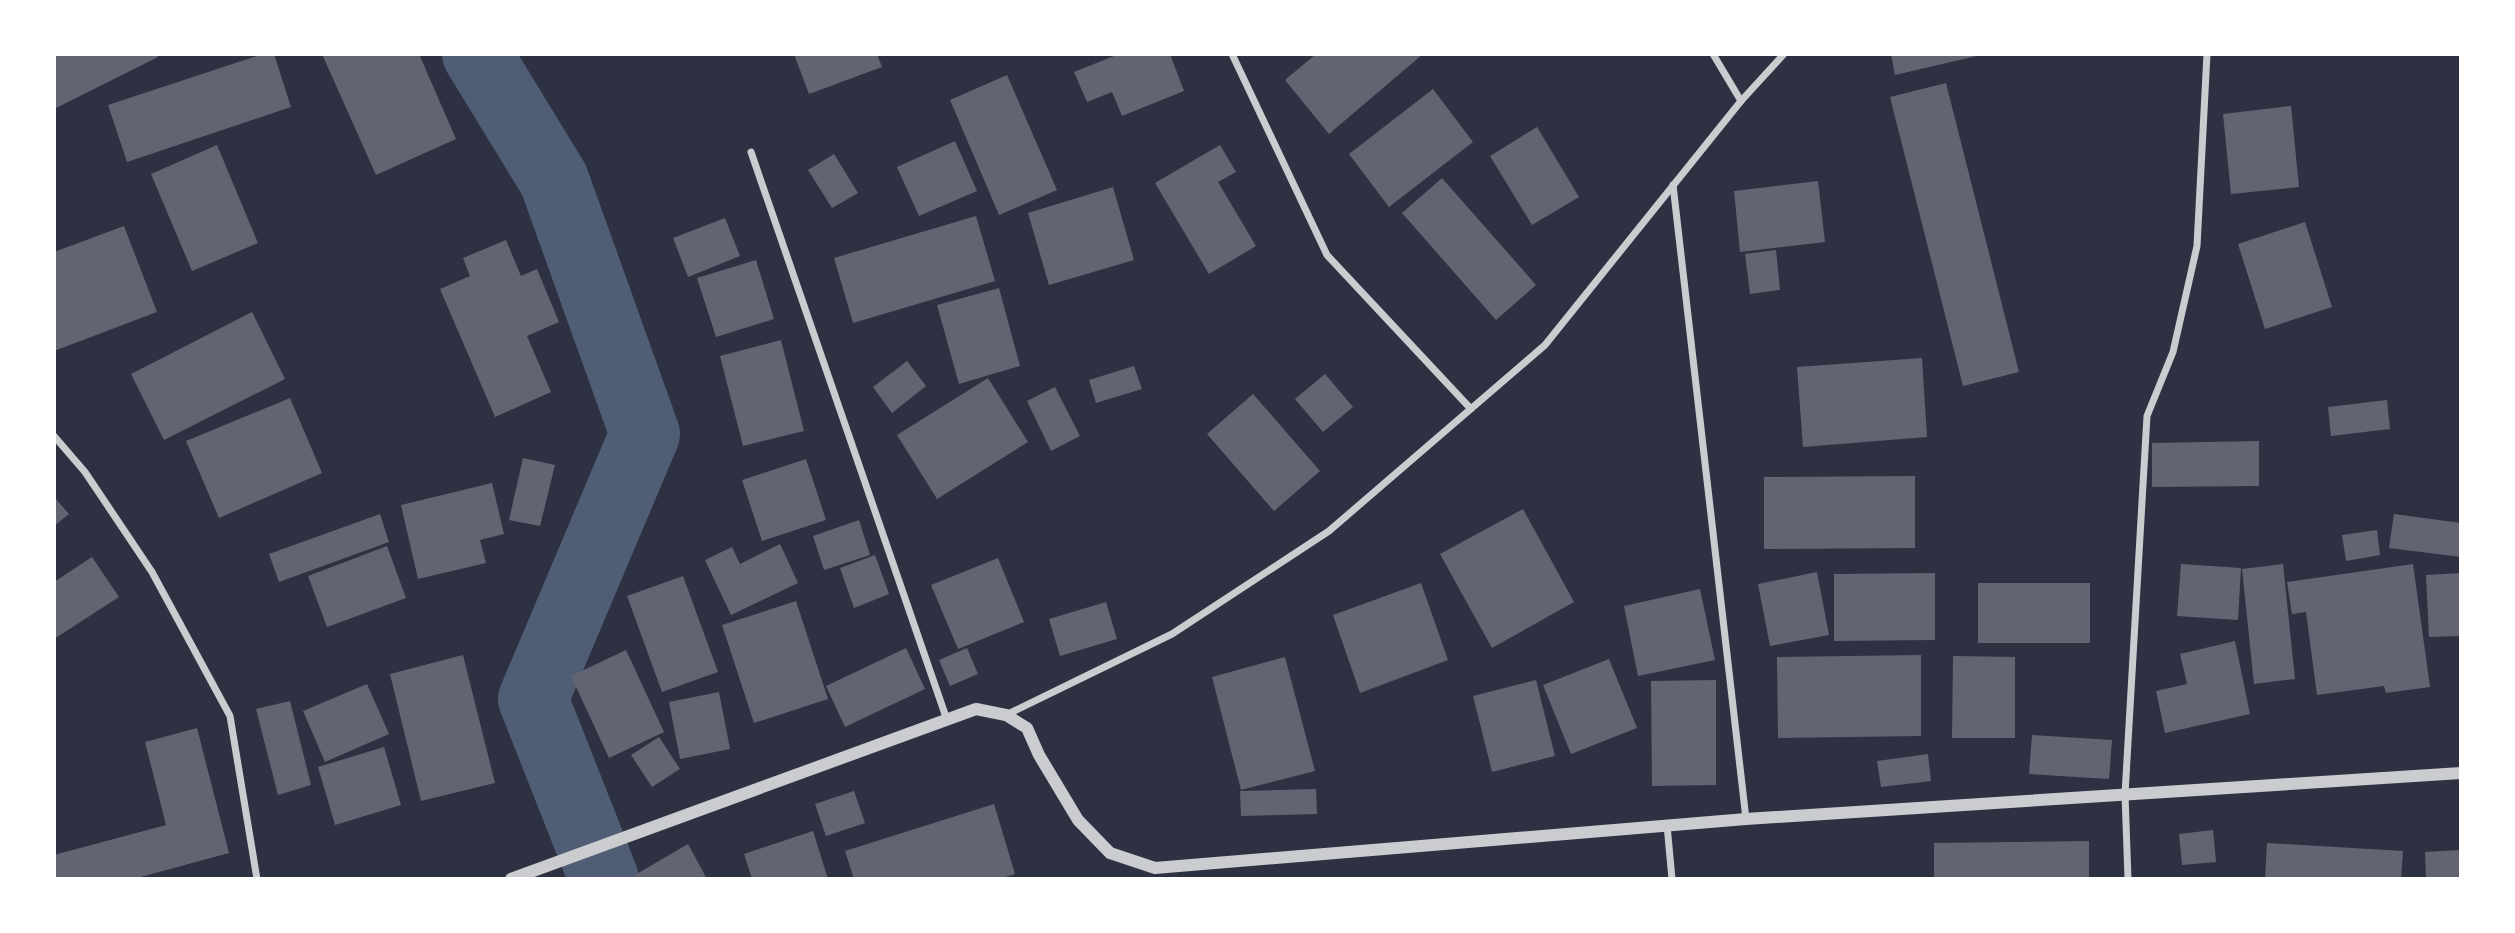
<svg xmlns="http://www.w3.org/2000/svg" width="2515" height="933" font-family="'Fira Sans',sans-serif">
<rect width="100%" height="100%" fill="#2d3142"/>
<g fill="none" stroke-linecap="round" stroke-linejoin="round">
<!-- river -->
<polyline stroke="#4f5d75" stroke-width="70" points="477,54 554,180 645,434 533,699 604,879"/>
</g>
<!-- building -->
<g fill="#626471">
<polygon points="54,54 156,54 158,57 54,109"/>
<polygon points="263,54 274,54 291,107 127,162 108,105"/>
<polygon points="322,54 419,54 456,139 376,175"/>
<polygon points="794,54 877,54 882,67 809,94"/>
<polygon points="1119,54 1170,54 1184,91 1122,116 1112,92 1087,102 1074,72"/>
<polygon points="1316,54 1423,54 1329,134 1285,80"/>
<polygon points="1891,54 1981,54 1981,55 1895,75"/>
<polygon points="1007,75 1057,190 999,215 950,100"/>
<polygon points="1946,83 2019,372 1963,386 1890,97"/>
<polygon points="1433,89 1473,142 1389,207 1349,154"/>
<polygon points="2291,106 2299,187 2231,194 2223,114"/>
<polygon points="1537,127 1579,197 1532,225 1490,156"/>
<polygon points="955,141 977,191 919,216 897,167"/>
<polygon points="217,145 258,243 192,271 151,174"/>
<polygon points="1220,145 1236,172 1218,182 1256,246 1209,274 1155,183"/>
<polygon points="834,154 858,193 832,208 808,170"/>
<polygon points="1442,178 1536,285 1496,320 1402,213"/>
<polygon points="1818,181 1825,242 1740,252 1734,191"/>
<polygon points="1113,187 1134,260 1049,285 1028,213"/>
<polygon points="976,216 995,281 853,323 834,258"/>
<polygon points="725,218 740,256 688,277 673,238"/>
<polygon points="2305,222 2332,307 2265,329 2238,244"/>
<polygon points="124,226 157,312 54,351 54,252"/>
<polygon points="506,240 521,276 537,269 559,322 527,336 551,392 495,417 440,289 470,276 463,258"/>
<polygon points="1776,250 1780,290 1750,294 1745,254"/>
<polygon points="756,260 774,319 716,337 697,278"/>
<polygon points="999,288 1020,366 959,384 937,305"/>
<polygon points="252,312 285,379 164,440 131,374"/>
<polygon points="781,340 804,431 743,446 720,356"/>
<polygon points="1922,358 1927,437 1803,447 1797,367"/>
<polygon points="907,361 926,386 892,413 873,387"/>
<polygon points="1134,366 1142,389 1096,403 1089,380"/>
<polygon points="1325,374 1353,407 1323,432 1295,399"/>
<polygon points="988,378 1028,442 937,499 897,435"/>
<polygon points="1055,387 1080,436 1051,451 1027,401"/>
<polygon points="1253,394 1320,471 1274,511 1207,434"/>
<polygon points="290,398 322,473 219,518 186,441"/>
<polygon points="2387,400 2390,429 2331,436 2328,407"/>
<polygon points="2259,441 2259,486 2152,487 2152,443"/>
<polygon points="523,458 555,465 540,526 509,520"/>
<polygon points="806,459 826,520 762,541 742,480"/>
<polygon points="1915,476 1915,548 1764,549 1764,477"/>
<polygon points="492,483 504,534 480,540 486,563 418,579 401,505"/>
<polygon points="54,497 69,514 54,526"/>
<polygon points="1523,509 1574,602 1492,648 1440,554"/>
<polygon points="380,514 389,542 279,582 269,554"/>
<polygon points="2394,514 2461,523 2461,557 2389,548"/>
<polygon points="859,520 870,555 824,570 813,536"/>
<polygon points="2377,530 2380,555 2346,561 2342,535"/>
<polygon points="780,544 798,583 731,615 705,560 732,547 740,564"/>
<polygon points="387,546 406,598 327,627 308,576"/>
<polygon points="875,555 889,594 854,608 840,568"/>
<polygon points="92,557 119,597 54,639 54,582"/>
<polygon points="998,558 1024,622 958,649 931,585"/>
<polygon points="2181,564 2241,568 2238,620 2177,616"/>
<polygon points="2283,564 2295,679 2254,684 2242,569"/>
<polygon points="2413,564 2430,687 2386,693 2384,686 2317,695 2306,612 2292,614 2287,582"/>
<polygon points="1817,572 1829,635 1770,646 1758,584"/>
<polygon points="1935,573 1935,640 1834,641 1834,574"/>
<polygon points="2461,573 2461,636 2429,637 2426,575"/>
<polygon points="683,576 718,672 662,692 627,596"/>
<polygon points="1421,583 1448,660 1360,693 1333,615"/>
<rect x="1978" y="583" width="112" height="60"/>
<polygon points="1700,589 1715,660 1638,676 1624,606"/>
<polygon points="796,601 828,699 754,723 722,625"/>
<polygon points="1106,602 1117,639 1060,656 1049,619"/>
<polygon points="2235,641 2250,714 2165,733 2156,691 2187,684 2180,654"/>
<polygon points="906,648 925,689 845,727 826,686"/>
<polygon points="967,648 978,674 950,686 939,660"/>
<polygon points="626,650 664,732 609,758 571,676"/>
<polygon points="463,655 495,783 421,801 390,674"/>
<polygon points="1921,655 1921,736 1778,738 1777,657"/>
<polygon points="1953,656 2015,657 2015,738 1952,738"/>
<polygon points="1285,657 1315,771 1241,790 1212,677"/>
<polygon points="1609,659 1637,728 1571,754 1543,685"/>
<polygon points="1536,680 1555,756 1492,772 1473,696"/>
<polygon points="1716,680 1716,785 1652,786 1651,681"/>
<polygon points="367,684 389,734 325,762 303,711"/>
<polygon points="719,692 730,749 680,759 669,702"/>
<polygon points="290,701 311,785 278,795 256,709"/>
<polygon points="197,728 229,853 133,879 54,879 54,855 166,825 145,742"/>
<polygon points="2032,735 2112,740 2109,779 2029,774"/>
<polygon points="659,737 680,769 652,787 631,755"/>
<polygon points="384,747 401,805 335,825 318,767"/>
<polygon points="1928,754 1931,781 1881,787 1877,761"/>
<polygon points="1316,789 1317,814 1241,816 1240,791"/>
<polygon points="854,791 865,823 826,836 815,804"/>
<polygon points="994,804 1015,874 999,879 854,879 845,851"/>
<polygon points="2213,830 2216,862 2182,865 2179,834"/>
<polygon points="813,831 828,879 752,879 744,854"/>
<polygon points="2089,841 2089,879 1934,879 1934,843"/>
<polygon points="2267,843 2403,851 2401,879 2265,879"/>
<polygon points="688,844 707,879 634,879 633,876"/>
<polygon points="2461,850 2461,879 2426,879 2425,852"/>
</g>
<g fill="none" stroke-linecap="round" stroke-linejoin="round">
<!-- minor -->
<g stroke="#caccd0" stroke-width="7">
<polyline points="1232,54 1327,255 1471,409"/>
<polyline points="1713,54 1741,101"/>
<polyline points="751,152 947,720"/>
<polyline points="1673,185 1746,819"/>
<polyline points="54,436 85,472 152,572 230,716 257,879"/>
<polyline points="1006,715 1172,634 1329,531 1545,345 1741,101 1784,54"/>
<polyline points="1667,825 1672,879"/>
<polyline points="2128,879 2125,794 2147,416 2173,352 2197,246 2207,54"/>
</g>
<!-- tertiary -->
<polyline stroke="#caccd0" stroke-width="12" points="511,879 976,709 1006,715 1027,728 1039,755 1078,820 1110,853 1155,868 1746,819 2461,773"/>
</g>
<!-- border -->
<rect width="2515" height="933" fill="none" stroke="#ffffff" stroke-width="112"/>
</svg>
